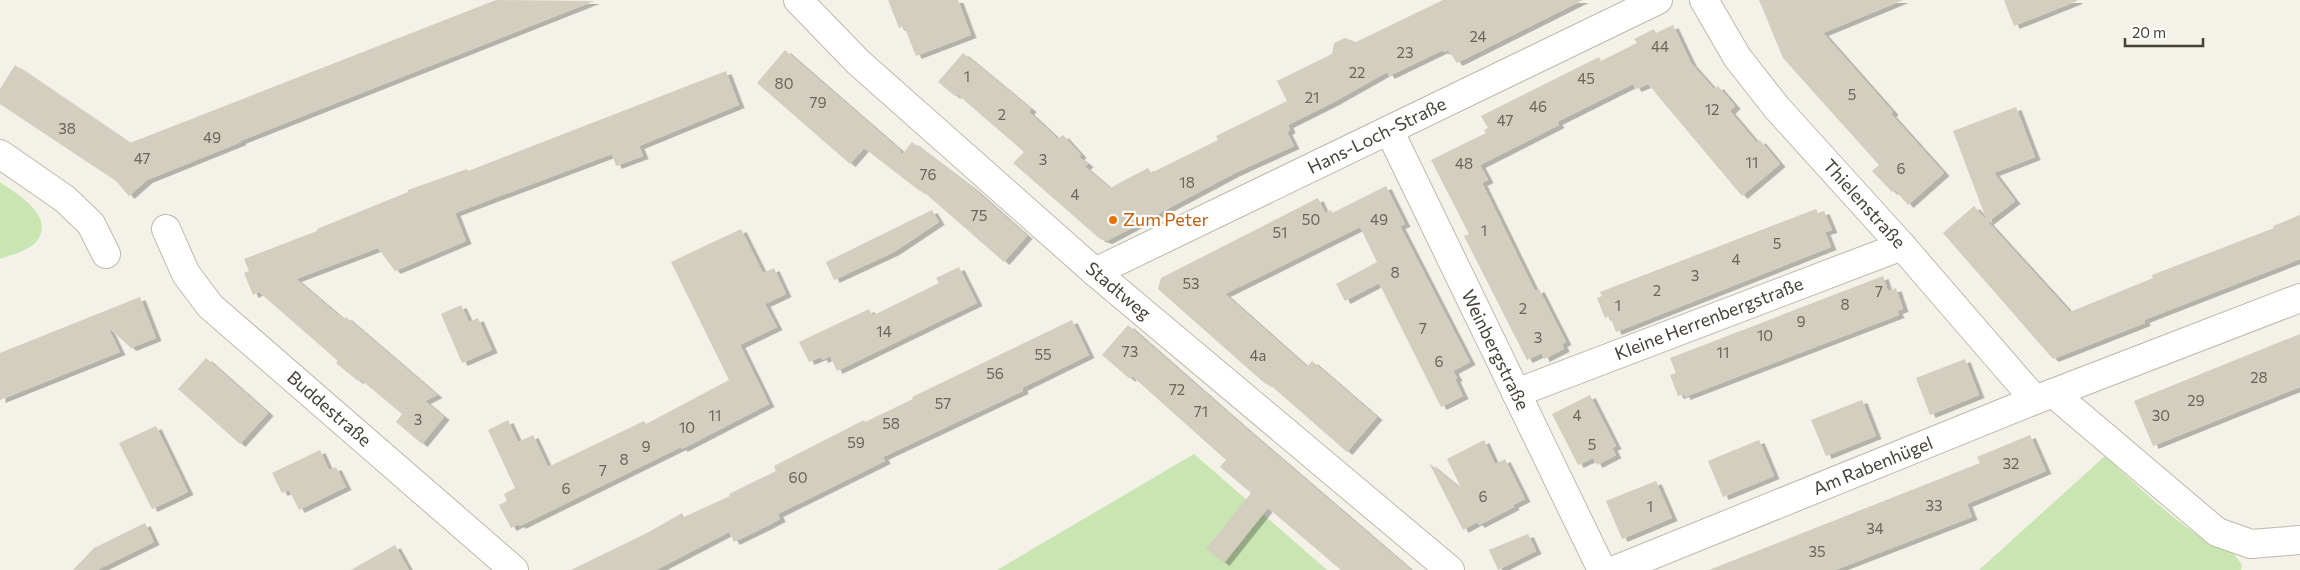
<svg xmlns="http://www.w3.org/2000/svg" width="2300" height="570" font-family="Commissioner,sans-serif">
<defs>
<filter id="shadow"><feDropShadow dx="5.5" dy="3" stdDeviation="0" flood-color="#0004"/></filter>
</defs>
<rect width="100%" height="100%" fill="#f3f1e8"/>
<!-- green -->
<g fill="#c8e5b2">
<path d="M0 182C17 194 57 217 36 242 28 251 11 255 0 259Z"/>
<polygon points="1194,454 1327,570 997,570"/>
<path d="M2105 456C2135 483 2194 543 2232 551L2242 565 2241 570H1979Z"/>
</g>
<!-- building -->
<g fill="#d4cebe" filter="url(#shadow)">
<polygon points="496,0 594,1 240,141 241,142 147,180 129,196 116,181 0,104 0,89 15,65 130,143"/>
<polygon points="888,0 958,0 971,35 916,56 904,26 899,28"/>
<polygon points="1443,0 1583,0 1457,63 1448,50 1444,52 1443,50 1389,76 1387,72 1334,102 1288,125 1290,130 1287,132 1294,146 1235,173 1107,241 1100,239 1013,163 1024,152 957,94 955,96 938,82 963,53 1031,109 1029,112 1058,139 1063,135 1081,155 1079,157 1088,164 1085,167 1110,188 1148,168 1151,173 1218,140 1216,136 1287,101 1277,81 1332,54 1334,43 1345,38 1356,42"/>
<polygon points="1759,0 1903,0 1823,33 1893,112 1891,114 1944,173 1908,205 1895,190 1892,192 1872,171 1879,165 1783,58"/>
<polygon points="2004,0 2077,0 2077,1 2014,26"/>
<polygon points="1673,25 1691,63 1714,89 1718,86 1735,106 1730,111 1757,143 1760,140 1780,164 1742,196 1648,84 1636,89 1633,84 1557,122 1559,125 1480,165 1488,180 1482,183 1535,291 1539,289 1566,342 1562,344 1564,349 1544,359 1542,353 1527,360 1464,236 1469,234 1431,160 1486,133 1484,130 1488,128 1481,116 1599,57 1601,61 1637,43 1634,39 1654,29 1656,33"/>
<polygon points="785,50 899,149 902,155 912,142 973,188 1027,236 1004,262 918,187 921,192 864,148 850,164 757,83"/>
<polygon points="726,71 739,105 639,146 643,156 616,166 612,154 455,213 466,241 395,271 378,248 296,279 343,319 346,317 437,395 425,401 444,417 422,444 396,422 402,414 360,379 358,381 336,363 338,361 259,292 253,295 244,273 249,271 244,259 317,231 317,229 408,192 408,190 467,169 468,171"/>
<polygon points="2016,107 2035,157 1994,173 2015,201 1988,222 2070,312 2153,278 2152,275 2274,228 2273,226 2300,215 2300,259 2144,320 2145,323 2053,359 1943,233 1974,206 1987,221 1953,131"/>
<polygon points="1386,186 1405,224 1400,226 1470,362 1453,371 1457,378 1455,379 1463,396 1441,407 1379,283 1345,301 1336,284 1377,262 1360,227 1225,294 1307,367 1312,361 1377,417 1347,452 1268,383 1266,384 1262,381 1158,289 1161,278 1318,198 1325,213 1331,210 1332,213"/>
<polygon points="1816,209 1818,213 1824,211 1832,230 1825,232 1831,247 1616,332 1610,316 1605,318 1597,298 1602,296 1600,292"/>
<polygon points="932,210 939,222 894,252 834,280 826,262"/>
<polygon points="741,229 763,273 774,268 786,294 765,304 777,327 740,345 769,404 682,449 681,447 520,526 519,524 511,528 499,505 507,501 504,494 515,488 488,430 508,420 518,442 533,435 548,467 644,421 646,424 729,380 671,262"/>
<polygon points="959,267 977,303 837,371 830,356 823,360 821,357 809,362 799,342 869,309 872,315 878,313 939,283 936,278"/>
<polygon points="1883,276 1888,291 1896,288 1903,309 1897,311 1899,315 1685,397 1684,394 1678,396 1670,375 1676,373 1670,358"/>
<polygon points="140,297 156,338 131,348 108,327 120,352 0,400 0,353"/>
<polygon points="461,305 469,322 478,318 492,350 462,363 441,314"/>
<polygon points="1072,320 1089,355 1022,388 1023,391 883,457 885,461 778,514 780,519 765,527 734,542 729,532 656,570 571,570 649,532 682,513 684,517 730,496 729,494 776,471 774,466 864,420 865,422 913,399 912,397"/>
<polygon points="1128,325 1242,425 1411,570 1341,570 1268,508 1224,563 1206,549 1251,493 1220,467 1226,460 1132,376 1130,379 1102,355"/>
<polygon points="2300,334 2300,387 2153,446 2134,401"/>
<polygon points="206,358 268,413 240,444 178,389"/>
<polygon points="1965,359 1979,395 1930,415 1916,378"/>
<polygon points="1590,395 1616,446 1612,448 1616,455 1597,465 1593,458 1578,465 1552,414"/>
<polygon points="1862,400 1876,436 1826,456 1811,420"/>
<polygon points="156,426 188,492 152,509 119,443"/>
<polygon points="2030,435 2046,471 1967,504 1972,517 1835,570 1709,570 1980,463 1977,457"/>
<polygon points="1484,440 1495,464 1505,459 1525,499 1513,505 1514,507 1479,525 1477,522 1463,530 1429,463 1462,490 1447,459"/>
<polygon points="1759,440 1774,476 1723,497 1708,461"/>
<polygon points="320,450 329,470 336,467 346,487 299,510 289,490 282,493 272,473"/>
<polygon points="1656,481 1672,518 1622,539 1606,501"/>
<polygon points="145,523 154,542 97,570 73,570 94,548"/>
<polygon points="1528,534 1536,551 1498,570 1489,550"/>
<polygon points="395,545 409,570 351,570"/>
</g>
<g fill="none" stroke-linecap="round" stroke-linejoin="round">
<defs>
<g id="minor">
<polyline points="798,0 858,62 1095,272 1450,570"/>
<polyline points="1704,0 1737,57 1777,108 1902,246 2035,400"/>
<polyline points="1389,130 1602,570"/>
<polyline points="0,154 65,199 91,224 106,254"/>
<polyline points="166,229 186,274 210,306 514,570"/>
<polyline points="1095,272 1658,0"/>
<polyline points="1516,393 1902,246"/>
<polyline points="2053,393 2217,532 2251,544 2300,540"/>
<polyline points="1615,570 2035,400 2300,298"/>
</g>
</defs>
<!-- minor casing -->
<use href="#minor" stroke="#beb9ab" stroke-width="30"/>
<!-- minor -->
<use href="#minor" stroke="#fff" stroke-width="28"/>
</g>
<!-- markers -->
<circle fill="#e8710a" stroke="#fff" stroke-width="2" cx="1113" cy="220" r="5"/>
<g text-anchor="middle" stroke-width="4.5" stroke-linejoin="round" paint-order="stroke">
<!-- number labels -->
<g font-size="15" fill="#6a6559">
<text x="1478" y="42">24</text>
<text x="1660" y="52">44</text>
<text x="1405" y="58">23</text>
<text x="1357" y="78">22</text>
<text x="967" y="82">1</text>
<text x="1586" y="84">45</text>
<text x="784" y="89">80</text>
<text x="1852" y="100">5</text>
<text x="1312" y="103">21</text>
<text x="818" y="108">79</text>
<text x="1538" y="112">46</text>
<text x="1712" y="115">12</text>
<text x="1002" y="120">2</text>
<text x="1505" y="126">47</text>
<text x="67" y="134">38</text>
<text x="212" y="143">49</text>
<text x="142" y="164">47</text>
<text x="1043" y="165">3</text>
<text x="1752" y="168">11</text>
<text x="1464" y="169">48</text>
<text x="1901" y="174">6</text>
<text x="928" y="180">76</text>
<text x="1187" y="188">18</text>
<text x="1075" y="200">4</text>
<text x="979" y="221">75</text>
<text x="1311" y="225">50</text>
<text x="1379" y="225">49</text>
<text x="1484" y="236">1</text>
<text x="1280" y="238">51</text>
<text x="1777" y="249">5</text>
<text x="1736" y="265">4</text>
<text x="1395" y="278">8</text>
<text x="1695" y="281">3</text>
<text x="1191" y="289">53</text>
<text x="1657" y="296">2</text>
<text x="1879" y="297">7</text>
<text x="1845" y="310">8</text>
<text x="1618" y="311">1</text>
<text x="1523" y="314">2</text>
<text x="1801" y="327">9</text>
<text x="1423" y="334">7</text>
<text x="884" y="337">14</text>
<text x="1765" y="341">10</text>
<text x="1538" y="343">3</text>
<text x="1130" y="357">73</text>
<text x="1723" y="358">11</text>
<text x="1043" y="360">55</text>
<text x="1258" y="361">4a</text>
<text x="1439" y="367">6</text>
<text x="995" y="379">56</text>
<text x="2259" y="383">28</text>
<text x="1177" y="395">72</text>
<text x="2196" y="406">29</text>
<text x="943" y="409">57</text>
<text x="1201" y="417">71</text>
<text x="715" y="421">11</text>
<text x="1577" y="421">4</text>
<text x="2161" y="421">30</text>
<text x="418" y="425">3</text>
<text x="891" y="429">58</text>
<text x="687" y="433">10</text>
<text x="856" y="448">59</text>
<text x="1592" y="450">5</text>
<text x="646" y="452">9</text>
<text x="624" y="465">8</text>
<text x="2011" y="469">32</text>
<text x="603" y="476">7</text>
<text x="798" y="483">60</text>
<text x="566" y="494">6</text>
<text x="1483" y="502">6</text>
<text x="1934" y="511">33</text>
<text x="1650" y="512">1</text>
<text x="1875" y="534">34</text>
<text x="1817" y="557">35</text>
</g>
<!-- street labels -->
<g font-size="18" fill="#464237" stroke="#fff">
<text transform="translate(1377 136) rotate(-26)" y="6">Hans-Loch-Straße</text>
<text transform="translate(1864 204) rotate(48)" y="6">Thielenstraße</text>
<text transform="translate(1118 291) rotate(40)" y="6">Stadtweg</text>
<text transform="translate(1709 319) rotate(-21)" y="6">Kleine Herrenbergstraße</text>
<text transform="translate(1495 350) rotate(64)" y="6">Weinbergstraße</text>
<text transform="translate(329 409) rotate(41)" y="6">Buddestraße</text>
<text transform="translate(1873 466) rotate(-22)" y="6">Am Rabenhügel</text>
</g>
<!-- food labels -->
<g font-size="18" fill="#c56008" stroke="#fff" text-anchor="start">
<text x="1123" y="226">Zum Peter</text>
</g>
</g>
<!-- scale -->
<path d="M2125 38v8h78v-8" fill="none" stroke="#464237" stroke-width="2.5"/>
<text x="2132" y="38" font-size="15" fill="#464237" stroke="#ffffff" stroke-width="4" paint-order="stroke">20 m</text>
</svg>
